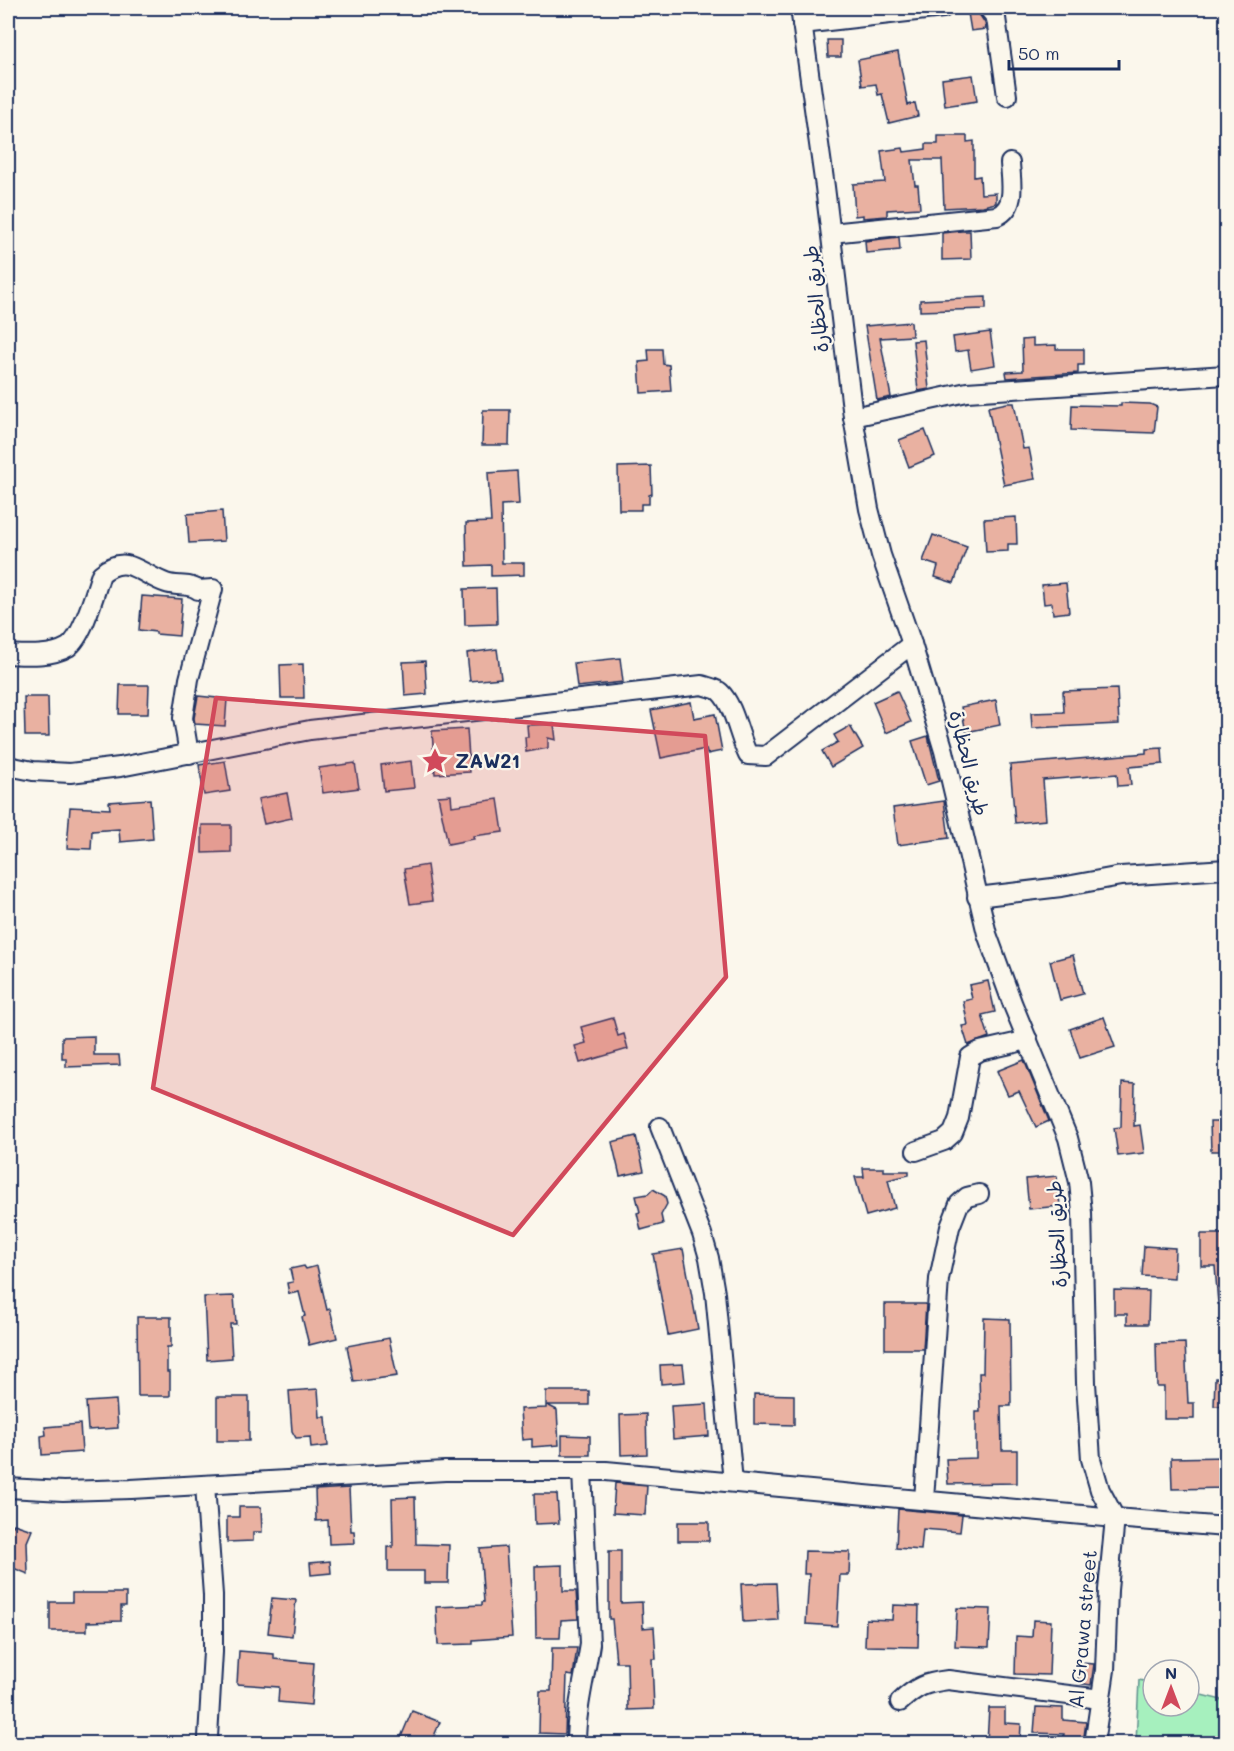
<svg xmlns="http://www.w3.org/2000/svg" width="1234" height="1751" font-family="Mali,'Playpen Sans Arabic',sans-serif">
<rect width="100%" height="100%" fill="#fbf7ec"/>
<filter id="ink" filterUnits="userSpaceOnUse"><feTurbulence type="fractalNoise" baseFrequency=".0167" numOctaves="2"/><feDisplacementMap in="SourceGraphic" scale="12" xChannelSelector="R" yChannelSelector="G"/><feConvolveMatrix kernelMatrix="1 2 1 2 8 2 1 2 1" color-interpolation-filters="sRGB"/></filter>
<g filter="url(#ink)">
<!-- green -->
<polygon fill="#a6f0be" stroke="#60908e" stroke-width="1.5" points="1139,1680 1153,1683 1153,1706 1189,1706 1189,1692 1226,1701 1226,1743 1136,1743"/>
<!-- building -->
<g fill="#e9b1a1" stroke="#1b2f5e" stroke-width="1.5">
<polygon points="977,11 985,23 986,29 971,31 968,13"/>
<polygon points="827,40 841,40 841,57 828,57"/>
<polygon points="898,52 908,105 915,103 918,116 889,123 882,94 878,95 876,84 862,86 858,60"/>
<polygon points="973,75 977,101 945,106 942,79"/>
<polygon points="938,136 967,136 967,142 974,141 974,177 980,176 981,194 996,193 996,203 983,206 944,208 942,160 912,160 915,185 918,185 920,208 887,210 887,216 863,218 863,215 855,216 853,184 885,182 881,151 903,148 904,152 926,149 926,144 938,144"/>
<polygon points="962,231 970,231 971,259 942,260 942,233"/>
<polygon points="899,237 900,250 866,253 865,241"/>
<polygon points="986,297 986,309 920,311 920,300"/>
<polygon points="911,322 912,336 880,338 891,397 877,400 865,326"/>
<polygon points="990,332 995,365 971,369 968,350 955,352 953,337"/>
<polygon points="1033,339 1033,346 1056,345 1056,349 1084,349 1084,365 1078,365 1078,373 1007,378 1006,372 1023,371 1022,340"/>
<polygon points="924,340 929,389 918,391 913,341"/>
<polygon points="648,349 662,349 663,364 669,365 671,391 641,393 639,362 649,361"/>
<polygon points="1007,403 1014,403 1023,449 1029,448 1035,479 1004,485 988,407"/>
<polygon points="1121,403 1150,404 1157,407 1154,433 1071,430 1072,405 1121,406"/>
<polygon points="483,410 510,410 509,445 482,445"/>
<polygon points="925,430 935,456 909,467 899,440"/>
<polygon points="651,466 652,494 649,495 649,504 641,504 641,510 619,510 618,467"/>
<polygon points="517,471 519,504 501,505 502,563 524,563 524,575 491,576 491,565 467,566 466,523 491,522 488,473"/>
<polygon points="222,511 224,541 189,543 187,514"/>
<polygon points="1016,517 1017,544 1008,544 1008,551 986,552 984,519"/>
<polygon points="933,535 967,547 954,583 935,577 938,566 923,561"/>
<polygon points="1066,583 1069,612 1053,614 1052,603 1044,604 1042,585"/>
<polygon points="496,588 497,624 465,625 464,589"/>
<polygon points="142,596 182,599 179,636 156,634 156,632 139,630"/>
<polygon points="497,649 501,678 470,681 467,653"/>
<polygon points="620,658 623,682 577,687 574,663"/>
<polygon points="425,661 427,694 405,696 403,662"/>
<polygon points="303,664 304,698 281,698 280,665"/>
<polygon points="120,685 149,685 148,714 119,714"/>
<polygon points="1117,689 1119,724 1032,728 1031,713 1064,712 1063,691"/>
<polygon points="897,691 911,722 886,733 873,702"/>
<polygon points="198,696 227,699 225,726 195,724 194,718"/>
<polygon points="24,697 48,697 49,736 25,736"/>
<polygon points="996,700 1000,725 966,732 961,707"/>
<polygon points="691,702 694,718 715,714 722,751 707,754 706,749 661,758 651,710"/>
<polygon points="554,724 556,740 548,738 548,748 526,752 525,737 528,737 527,725"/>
<polygon points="850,726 863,748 831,767 822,751 838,742 834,735"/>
<polygon points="467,729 470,772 435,774 432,731"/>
<polygon points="928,736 939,781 926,785 912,741"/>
<polygon points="1162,748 1163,764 1129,767 1131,785 1118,786 1117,774 1043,780 1046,820 1015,823 1010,765 1146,753 1146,749"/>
<polygon points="225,761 230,791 204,795 199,765"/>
<polygon points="411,761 414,788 384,791 381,765"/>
<polygon points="355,763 359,788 323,793 319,768"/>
<polygon points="287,793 292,818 264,824 258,799"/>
<polygon points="451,795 452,806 498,799 503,832 473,836 474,839 448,844 438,796"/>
<polygon points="150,799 153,839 120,842 119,829 92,831 91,849 67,848 70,807 110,809 109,802"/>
<polygon points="944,801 949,838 898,845 893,808"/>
<polygon points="202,825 231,825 231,852 202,853"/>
<polygon points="427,865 432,901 410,904 404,869"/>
<polygon points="1073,955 1083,994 1060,1000 1050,961"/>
<polygon points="988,981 995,1012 982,1015 989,1037 968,1045 962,1026 968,1025 963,1001 972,999 969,985"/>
<polygon points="1104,1017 1115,1047 1080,1058 1070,1029"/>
<polygon points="613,1018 618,1036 624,1034 628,1049 580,1063 575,1046 586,1043 581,1027"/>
<polygon points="94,1036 94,1055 119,1055 120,1065 66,1067 66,1058 62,1058 62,1037"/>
<polygon points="1024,1060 1049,1121 1036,1127 1019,1091 1008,1095 997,1071"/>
<polygon points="1122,1083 1135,1084 1134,1126 1140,1125 1144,1153 1118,1156 1114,1128 1121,1127"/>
<polygon points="1210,1122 1227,1122 1227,1151 1211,1151"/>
<polygon points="636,1136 644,1171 620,1176 612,1142"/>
<polygon points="863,1168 884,1168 884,1171 909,1171 909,1175 888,1180 895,1208 866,1216 855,1177 864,1177"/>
<polygon points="1057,1176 1060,1206 1029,1209 1026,1179"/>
<polygon points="653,1189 665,1196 667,1204 661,1215 663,1224 641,1230 637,1213 640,1212 636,1196 648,1194"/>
<polygon points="1201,1234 1227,1234 1227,1304 1218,1304 1215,1266 1201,1266"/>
<polygon points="1144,1246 1175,1248 1174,1278 1142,1276"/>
<polygon points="683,1249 698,1329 668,1335 653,1254"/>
<polygon points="304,1266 306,1269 317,1266 327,1310 330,1309 337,1338 309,1345 302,1317 305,1316 299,1292 289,1294 287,1283 293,1282 290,1269"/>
<polygon points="1114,1290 1149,1291 1148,1324 1127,1324 1127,1314 1114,1314"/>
<polygon points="234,1296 236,1324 230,1324 232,1358 207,1360 204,1297"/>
<polygon points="885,1304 926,1304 923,1349 885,1349"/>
<polygon points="137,1317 171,1317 171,1347 167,1347 167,1372 170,1372 170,1396 138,1396"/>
<polygon points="984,1318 1010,1319 1011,1406 1001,1406 1002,1450 1017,1450 1017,1483 948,1484 946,1459 976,1458 976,1412 980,1412 979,1373 983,1373"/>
<polygon points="389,1338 397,1376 354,1382 347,1346"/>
<polygon points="1185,1343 1188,1403 1194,1403 1194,1419 1164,1419 1164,1387 1157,1387 1156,1344"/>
<polygon points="683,1364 685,1382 661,1384 660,1365"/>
<polygon points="1215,1378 1227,1378 1227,1407 1214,1406"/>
<polygon points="318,1389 320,1417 326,1417 328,1446 311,1448 310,1437 296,1438 292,1431 289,1391"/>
<polygon points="546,1391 589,1391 589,1405 547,1405 557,1410 559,1445 532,1447 532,1439 522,1440 520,1409 546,1408"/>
<polygon points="754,1394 794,1395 794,1425 754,1424"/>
<rect x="217" y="1397" width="32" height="44"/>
<polygon points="116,1400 118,1428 88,1430 86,1402"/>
<polygon points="707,1404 709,1436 673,1439 671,1406"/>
<polygon points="646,1414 647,1454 621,1455 620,1415"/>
<polygon points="80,1424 82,1452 42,1455 41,1436 46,1435 45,1427"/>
<polygon points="562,1435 590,1436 590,1455 562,1455"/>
<polygon points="1227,1457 1227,1488 1172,1489 1171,1458"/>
<polygon points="615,1483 647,1486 645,1515 613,1513"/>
<polygon points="349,1488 351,1531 354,1531 355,1543 329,1544 328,1520 316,1521 315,1490"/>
<polygon points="534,1494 557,1494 559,1523 535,1524"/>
<polygon points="415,1497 416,1544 449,1545 448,1583 424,1583 424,1571 388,1571 388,1547 393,1547 392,1498"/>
<polygon points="239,1507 261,1507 262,1532 253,1532 253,1541 227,1542 227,1517 239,1517"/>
<polygon points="898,1509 962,1515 960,1532 923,1529 921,1550 896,1548"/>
<rect x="678" y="1522" width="31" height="19"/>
<polygon points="8,1524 13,1526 14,1524 32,1530 27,1542 28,1574 8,1566"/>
<polygon points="506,1547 512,1637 473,1640 473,1644 438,1645 436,1607 482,1605 482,1602 484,1602 480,1549"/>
<polygon points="609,1551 621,1551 621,1603 642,1602 643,1628 654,1627 656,1659 652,1659 654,1709 628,1710 627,1662 616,1662 612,1619 609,1619"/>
<polygon points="805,1551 850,1552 849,1575 840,1575 837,1626 806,1624 809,1574 804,1574"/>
<polygon points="330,1561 331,1573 311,1575 310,1563"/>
<polygon points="563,1565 563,1591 576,1591 578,1619 561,1620 560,1638 536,1638 535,1566"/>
<polygon points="776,1583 778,1620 743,1622 741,1584"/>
<polygon points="72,1593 126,1593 126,1606 121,1606 121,1621 87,1622 87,1631 50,1631 50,1602 72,1602"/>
<polygon points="272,1598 296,1600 292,1636 268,1633"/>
<polygon points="893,1605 919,1606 918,1647 865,1646 866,1619 892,1620"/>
<polygon points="957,1608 991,1609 989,1647 955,1646"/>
<polygon points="1033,1620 1051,1621 1049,1675 1015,1674 1016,1636 1032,1637"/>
<polygon points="552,1648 577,1648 573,1676 567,1675 565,1734 539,1733 540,1691 551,1691"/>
<polygon points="239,1651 274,1654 274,1659 314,1663 311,1705 278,1702 279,1687 237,1684"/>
<polygon points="1080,1663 1094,1664 1091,1685 1078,1683"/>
<polygon points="1036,1707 1063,1708 1063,1720 1086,1722 1083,1743 1063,1743 1064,1734 1034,1733"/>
<polygon points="989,1708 1005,1708 1005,1723 1021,1724 1020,1743 987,1743"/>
<polygon points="412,1711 440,1722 431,1743 417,1743 401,1737"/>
</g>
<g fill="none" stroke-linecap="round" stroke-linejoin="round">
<defs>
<g id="minor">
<polyline points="800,8 825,187 853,417 869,509 881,555 912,644 944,751 987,934 1013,1005 1068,1138 1079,1182 1082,1213 1086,1383 1091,1459 1100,1490 1115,1518 1108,1590 1105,1670 1094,1744"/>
<polyline points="988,8 996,18 1007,96"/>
<polyline points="802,24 943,8"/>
<path d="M831 233 997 216C1017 207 1011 182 1010 163"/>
<polyline points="853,417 967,392 1226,375"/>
<path d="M8 654C26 655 51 657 68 647 83 637 95 592 101 574 108 568 116 563 127 565 138 567 153 579 166 583 176 587 190 583 198 590L213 589 189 679 183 718 189 754"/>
<path d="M8 766 33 771 70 773 120 767 310 730 702 685C707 687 716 688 720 692 734 705 739 737 748 755L766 756 912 644"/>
<polyline points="977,897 1061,887 1121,876 1226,869"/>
<polyline points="660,1127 702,1234 709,1258 715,1293 733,1482"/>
<polyline points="916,1151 944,1141 953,1133 959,1118 970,1057 980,1051 1028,1040"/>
<polyline points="205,1485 213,1595 213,1652 208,1737 209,1744"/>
<polyline points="8,1488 63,1491 131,1489 445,1471 606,1471 1115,1518 1226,1527"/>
<polyline points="924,1500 939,1279 950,1227 959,1204 967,1197 979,1194"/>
<path d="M900 1702C917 1686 925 1683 948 1680L1101 1699"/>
<path d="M576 1744C576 1709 585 1677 590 1644L582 1471"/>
</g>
</defs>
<!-- minor casing -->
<use href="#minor" stroke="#1b2f5e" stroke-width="22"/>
<!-- minor -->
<use href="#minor" stroke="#fbf7ec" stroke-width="18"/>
</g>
</g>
<!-- marked area -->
<path fill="#d1495b" fill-opacity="0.2" stroke="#d1495b" stroke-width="4.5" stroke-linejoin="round" d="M216 698 705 736 726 977 513 1235 153 1088Z"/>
<!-- icons -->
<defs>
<symbol id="sight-bare" viewBox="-9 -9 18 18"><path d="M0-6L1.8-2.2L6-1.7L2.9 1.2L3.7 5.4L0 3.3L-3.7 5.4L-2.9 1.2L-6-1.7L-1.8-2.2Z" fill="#d1495b" stroke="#fbf7ec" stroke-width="2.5" paint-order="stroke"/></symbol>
</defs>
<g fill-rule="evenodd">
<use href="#sight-bare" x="416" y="742" width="38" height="38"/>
</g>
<g text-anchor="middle" stroke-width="4.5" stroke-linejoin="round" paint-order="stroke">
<!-- street labels -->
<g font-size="20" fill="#1b2f5e" stroke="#fbf7ec">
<text transform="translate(816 299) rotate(-96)" y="7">طريق الحظارة</text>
<text transform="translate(969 763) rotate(76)" y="7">طريق الحظارة</text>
<text transform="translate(1057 1234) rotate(-93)" y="7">طريق الحظارة</text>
<text transform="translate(1083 1629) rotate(-85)" y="7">Al Grawa street</text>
</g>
<!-- poi labels -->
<g font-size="20" font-weight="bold" fill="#1b2f5e" stroke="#fbf7ec" text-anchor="start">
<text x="455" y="768">ZAW21</text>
</g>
</g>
<!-- margin -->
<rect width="1234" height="1751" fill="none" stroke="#fbf7ec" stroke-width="30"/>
<rect x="15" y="15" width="1204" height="1721" fill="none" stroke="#1b2f5e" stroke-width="2" filter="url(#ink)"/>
<!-- north arrow -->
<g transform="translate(1171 1688)"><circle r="28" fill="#fbf7ec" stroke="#a1a7b3" stroke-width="1.5"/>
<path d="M0-4.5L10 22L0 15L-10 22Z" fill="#d1495b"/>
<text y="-9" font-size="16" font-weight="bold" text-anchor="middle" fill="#1b2f5e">N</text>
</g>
<!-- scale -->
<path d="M1009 60v9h110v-9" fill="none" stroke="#1b2f5e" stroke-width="3"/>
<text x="1018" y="60" font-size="18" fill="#1b2f5e" stroke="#fbf7ec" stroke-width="4.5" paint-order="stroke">50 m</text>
</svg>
